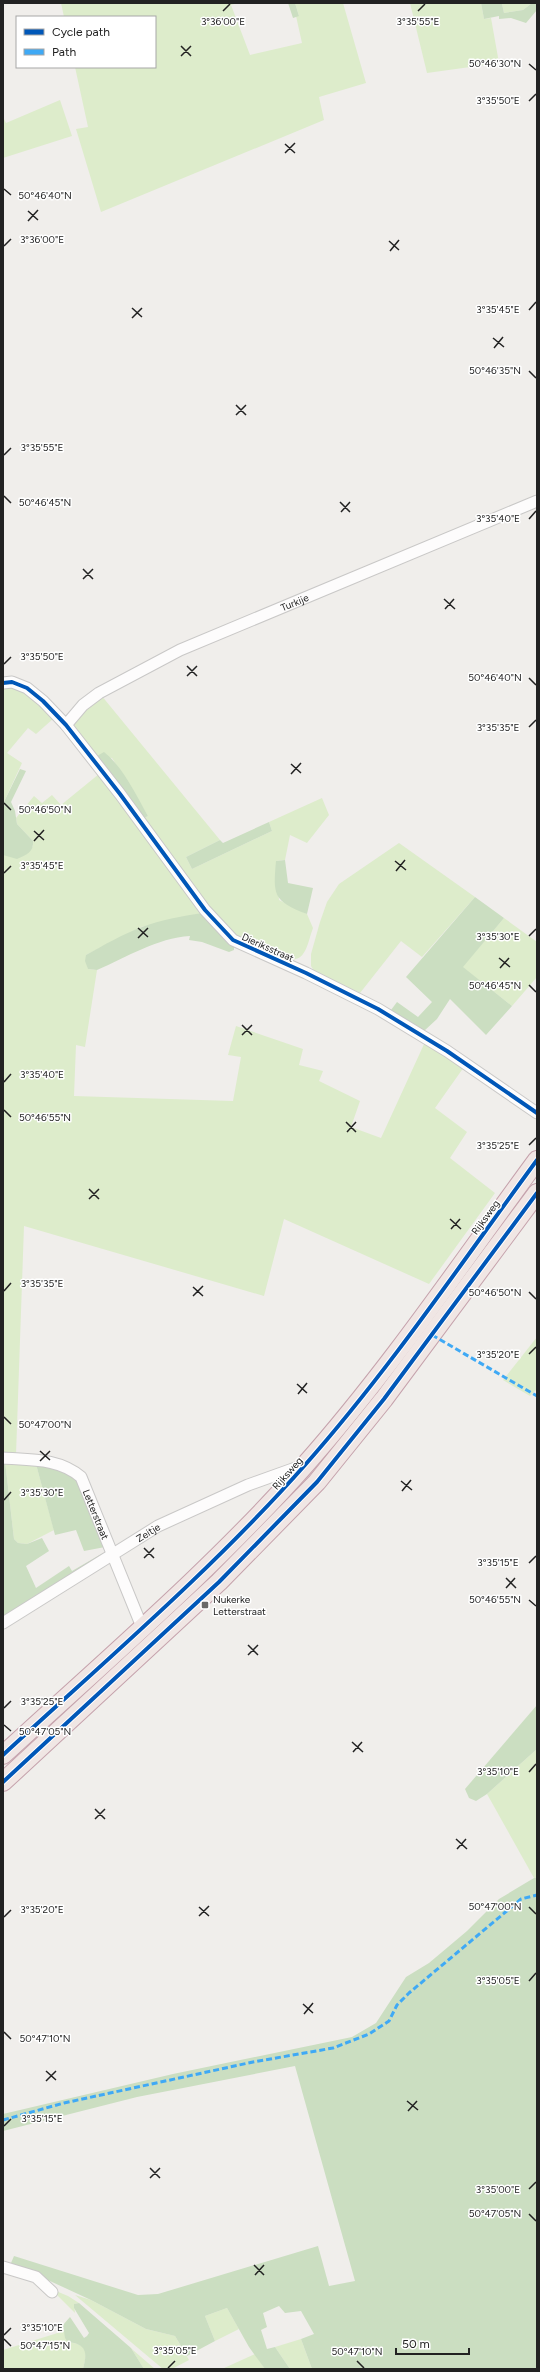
<svg xmlns="http://www.w3.org/2000/svg" width="540" height="2372" font-family="Figtree,sans-serif">
<rect width="100%" height="100%" fill="#f0eeeb"/>
<!-- grass -->
<g fill="#ddeccb">
<polygon points="61,3 238,3 231,5 250,55 302,43 296,16 299,16 295,3 343,3 366,83 319,97 324,120 101,212 76,129 88,127 75,67 155,67 155,17 64,17"/>
<polygon points="410,3 481,3 484,19 491,18 499,63 427,73"/>
<polygon points="496,3 532,3 523,10 504,13 502,4"/>
<polygon points="60,100 72,136 3,158 3,117 6,123"/>
<path d="M3 686C26 685 39 704 54 718L36 734 28 728 7 753 22 763 3 804Z"/>
<path d="M101 695 220 840 186 857 192 869 272 831 269 822 322 798 329 815 307 843 290 835 285 860 276 861 279 900 307 914 313 928C307 944 306 965 285 958L232 934 207 904 144 818 148 816 112 758 97 756 74 725 79 715Z"/>
<polygon points="99,774 202,913 141,927 86,955 88,969 97,970 85,1047 76,1045 74,1096 233,1101 241,1057 228,1055 236,1026 303,1049 299,1065 323,1071 319,1081 360,1101 351,1127 381,1138 425,1042 464,1067 435,1108 467,1132 450,1158 495,1193 429,1284 284,1219 264,1296 24,1226 16,1455 3,1454 3,855 25,855 33,846 33,841 17,824 16,818 34,796 42,803 52,795 61,805"/>
<polygon points="399,843 475,897 422,957 401,941 360,993 314,971 311,966 311,954 320,922 327,902 339,884"/>
<polygon points="504,918 537,942 537,977 512,1006 462,967"/>
<polygon points="537,1337 537,1389 530,1396 503,1380"/>
<polygon points="5,1461 36,1464 54,1530 27,1544 18,1543 14,1539"/>
<polygon points="537,1749 537,1878 534,1878 487,1794"/>
<polygon points="56,2291 68,2296 79,2303 74,2304 75,2313 56,2294"/>
<polygon points="75,2295 91,2300 146,2329 175,2336 189,2360 172,2369 163,2369"/>
<polygon points="227,2308 239,2329 215,2341 205,2316"/>
<path d="M64 2331 68 2342C88 2345 88 2351 83 2369H3V2350Z"/>
<polygon points="301,2339 312,2369 290,2369 275,2347"/>
<polygon points="131,2348 133,2350 155,2369 144,2369"/>
<polygon points="255,2354 265,2369 222,2369"/>
</g>
<!-- forest -->
<g fill="#cbdec1">
<polygon points="288,3 295,3 299,16 293,18"/>
<polygon points="481,3 502,4 504,13 523,10 532,3 537,3 537,10 526,23 511,18 499,19 499,16 484,19"/>
<path d="M104 752C123 767 136 795 148 816L144 818 97 756Z"/>
<path d="M20 769 26 771 11 802 15 811 17 824 33 841C34 852 26 855 17 859L3 855V804Z"/>
<polygon points="269,822 272,831 192,869 186,857 220,840 223,843"/>
<path d="M285 860 288 883 313 888 307 914C273 901 273 895 276 861Z"/>
<polygon points="475,897 504,918 463,967 512,1006 486,1035 450,999 437,1019 424,1031 391,1010 397,1002 418,1017 432,1002 406,977"/>
<path d="M202 913 223 938 234 946V950L229 952 202 942 189 940 190 936C157 938 127 957 97 970L88 969 85 961 86 955C104 945 123 934 142 927 161 920 182 916 202 913Z"/>
<polygon points="3,1461 5,1461 14,1539 18,1543 27,1544 42,1538 49,1551 26,1566 36,1588 69,1566 72,1571 103,1553 104,1556 3,1619"/>
<polygon points="36,1464 55,1466 80,1480 105,1547 84,1551 76,1530 55,1535"/>
<polygon points="537,1705 537,1749 487,1794 476,1801 469,1798 465,1789"/>
<polygon points="534,1878 537,1878 537,2369 312,2369 301,2339 314,2334 301,2311 285,2313 279,2306 263,2313 267,2327 261,2330 267,2349 275,2347 290,2369 265,2369 249,2347 227,2308 205,2316 215,2341 187,2356 175,2336 146,2329 91,2300 11,2263 14,2256 138,2295 158,2294 318,2246 329,2286 355,2281 295,2066 137,2097 3,2131 3,2114 173,2074 352,2037 376,2023 406,1977 429,1963 467,1931 499,1899"/>
<path d="M79 2303 131 2348 144 2369H83C88 2352 86 2344 68 2342L65 2338 63 2325 70 2317 84 2338 87 2336 89 2333 74 2308V2304Z"/>
</g>
<g fill="none" stroke-linecap="round" stroke-linejoin="round">
<defs>
<g id="minor">
<polyline points="3,683 12,682 27,688 43,701 66,725 120,794 205,910 233,940 306,973 378,1009 447,1051 537,1113"/>
<path id="s1" d="M66 725 83 705 99 693 180 650 537 501"/>
<path id="s2" d="M3 1458C30 1460 59 1458 81 1477L142 1627"/>
<path id="s3" d="M3 1623 158 1526 248 1485 301 1466"/>
<polyline points="3,2267 36,2277 52,2292"/>
</g>
<g id="trunk">
<path d="M3 1755C105 1661 213 1569 305 1465 390 1369 462 1262 537 1160"/>
<polyline points="3,1782 219,1582 317,1482 384,1399 537,1193"/>
</g>
</defs>
<!-- minor casing -->
<use href="#minor" stroke="#c9c8c7" stroke-width="13"/>
<!-- trunk casing -->
<use href="#trunk" stroke="#c5a2ac" stroke-width="20"/>
<!-- minor -->
<use href="#minor" stroke="#fdfcfc" stroke-width="11"/>
<!-- trunk -->
<use href="#trunk" stroke="#f0e6e4" stroke-width="18"/>
<!-- quiet -->
<g stroke="#3fa9f5" stroke-width="3" stroke-dasharray="6 3" stroke-linecap="butt">
<polyline points="432,1335 537,1396"/>
<polyline points="3,2120 64,2103 253,2062 333,2048 369,2034 389,2021 397,2005 409,1993 521,1899 537,1895"/>
</g>
<defs>
<g id="cycleway">
<polyline points="3,683 12,682 27,688 43,701 66,725 120,794 205,910 233,940 306,973 378,1009 447,1051 537,1113"/>
<path d="M3 1755C105 1661 213 1569 305 1465 390 1369 462 1262 537 1160"/>
<polyline points="3,1782 219,1582 317,1482 384,1399 537,1193"/>
</g>
</defs>
<!-- cycleway casing -->
<use href="#cycleway" stroke="#fff" stroke-width="6"/>
<!-- cycleway -->
<use href="#cycleway" stroke="#0057b8" stroke-width="4"/>
</g>
<!-- ticks -->
<path fill="none" stroke="#222" stroke-width="1.5" d="M223 11 230 4M418 11 425 4M181 46 191 56M181 56 191 46M529 64 536 70M529 101 536 94M285 144 295 153M285 153 295 143M4 189 11 195M28 211 38 220M28 221 38 210M389 241 399 250M4 246 11 239M390 251 399 240M132 308 142 317M529 310 536 302M132 318 142 308M493 338 504 347M494 348 503 337M529 371 536 378M236 405 246 415M236 415 246 405M4 455 11 448M4 496 11 503M340 502 350 512M341 512 350 502M529 519 536 511M83 569 93 579M83 579 93 569M444 599 455 609M445 609 454 599M4 664 11 657M187 666 197 676M187 676 197 666M529 678 536 685M529 727 536 720M291 764 301 773M291 774 301 763M4 803 11 810M34 831 44 840M34 841 44 830M395 861 406 870M396 871 405 860M4 873 11 866M138 928 148 937M529 936 536 929M138 938 148 928M499 958 510 967M500 968 509 958M529 985 536 992M242 1025 252 1035M242 1035 252 1025M4 1082 11 1074M4 1110 11 1117M346 1122 356 1132M347 1132 356 1122M529 1145 536 1138M89 1189 99 1199M89 1199 99 1189M450 1219 461 1229M451 1229 460 1219M193 1287 203 1296M4 1291 11 1283M529 1292 536 1299M193 1296 203 1286M529 1354 536 1347M297 1384 307 1393M298 1394 307 1383M4 1417 11 1424M40 1451 50 1460M40 1461 50 1451M401 1481 412 1490M402 1491 411 1480M4 1500 11 1492M144 1548 154 1558M144 1558 154 1548M529 1563 536 1556M506 1578 516 1588M506 1588 515 1578M529 1600 536 1606M248 1645 258 1655M248 1655 258 1645M4 1708 11 1701M4 1725 11 1731M352 1742 363 1752M353 1752 362 1742M529 1772 536 1764M95 1809 105 1819M95 1819 105 1809M456 1839 467 1849M457 1849 466 1839M199 1907 209 1916M529 1907 536 1914M199 1916 209 1906M4 1917 11 1910M529 1981 536 1973M303 2004 313 2013M304 2014 313 2003M4 2032 11 2039M46 2071 56 2080M46 2081 56 2071M407 2101 418 2110M408 2111 417 2101M4 2126 11 2119M150 2168 160 2178M150 2178 160 2168M529 2189 536 2182M529 2214 536 2221M254 2265 264 2275M255 2275 264 2265M4 2335 11 2328M4 2339 11 2346M357 2361 364 2368M168 2368 175 2361"/>
<!-- markers -->
<rect fill="#6a6968" stroke="#fff" stroke-width="1.5" x="201" y="1601" width="8" height="8" rx="2"/>
<g text-anchor="middle" stroke-width="3" stroke-linejoin="round" paint-order="stroke">
<!-- street labels -->
<g font-size="10" fill="#222" stroke="#fff">
<text dy="4" stroke="none"><textPath href="#s1" startOffset="262">Turkije</textPath></text>
<text transform="translate(268 947) rotate(24)" y="4">Dieriksstraat</text>
<text transform="translate(485 1217) rotate(-54)" y="4">Rijksweg</text>
<text transform="translate(287 1473) rotate(-48)" y="4">Rijksweg</text>
<text dy="4" stroke="none"><textPath href="#s2" startOffset="122">Letterstraat</textPath></text>
<text dy="4" stroke="none"><textPath href="#s3" startOffset="171">Zeitje</textPath></text>
</g>
<!-- poi labels -->
<g font-size="10" fill="#222" stroke="#fff" text-anchor="start">
<text x="213" y="1603">Nukerke<tspan x="213" dy="12">Letterstraat</tspan></text>
</g>
</g>
<g font-size="10" text-anchor="middle" fill="#222" stroke="#fff" stroke-width="3" stroke-linejoin="round" paint-order="stroke">
<text x="223" y="25">3°36'00"E</text>
<text x="418" y="25">3°35'55"E</text>
<text x="495" y="67">50°46'30"N</text>
<text x="498" y="104">3°35'50"E</text>
<text x="45" y="199">50°46'40"N</text>
<text x="42" y="243">3°36'00"E</text>
<text x="498" y="313">3°35'45"E</text>
<text x="495" y="374">50°46'35"N</text>
<text x="42" y="451">3°35'55"E</text>
<text x="45" y="506">50°46'45"N</text>
<text x="498" y="522">3°35'40"E</text>
<text x="42" y="660">3°35'50"E</text>
<text x="495" y="681">50°46'40"N</text>
<text x="498" y="731">3°35'35"E</text>
<text x="45" y="813">50°46'50"N</text>
<text x="42" y="869">3°35'45"E</text>
<text x="498" y="940">3°35'30"E</text>
<text x="495" y="989">50°46'45"N</text>
<text x="42" y="1078">3°35'40"E</text>
<text x="45" y="1121">50°46'55"N</text>
<text x="498" y="1149">3°35'25"E</text>
<text x="42" y="1287">3°35'35"E</text>
<text x="495" y="1296">50°46'50"N</text>
<text x="498" y="1358">3°35'20"E</text>
<text x="45" y="1428">50°47'00"N</text>
<text x="42" y="1496">3°35'30"E</text>
<text x="498" y="1566">3°35'15"E</text>
<text x="495" y="1603">50°46'55"N</text>
<text x="42" y="1705">3°35'25"E</text>
<text x="45" y="1735">50°47'05"N</text>
<text x="498" y="1775">3°35'10"E</text>
<text x="495" y="1910">50°47'00"N</text>
<text x="42" y="1913">3°35'20"E</text>
<text x="498" y="1984">3°35'05"E</text>
<text x="45" y="2042">50°47'10"N</text>
<text x="42" y="2122">3°35'15"E</text>
<text x="498" y="2193">3°35'00"E</text>
<text x="495" y="2217">50°47'05"N</text>
<text x="42" y="2331">3°35'10"E</text>
<text x="45" y="2349">50°47'15"N</text>
<text x="175" y="2354">3°35'05"E</text>
<text x="357" y="2355">50°47'10"N</text>
</g>
<!-- border -->
<rect width="540" height="2372" fill="none" stroke="#222222" stroke-width="8"/>
<!-- legend -->
<rect x="16" y="16" width="140" height="52" fill="#ffffff" stroke="#a7a7a7"/>
<rect x="24" y="29" width="20" height="6" fill="#0057b8" stroke="#a7a7a7"/>
<text x="52" y="36" font-size="12" fill="#222222">Cycle path</text>
<rect x="24" y="49" width="20" height="6" fill="#3fa9f5" stroke="#a7a7a7"/>
<text x="52" y="56" font-size="12" fill="#222222">Path</text>
<!-- scale -->
<path d="M396 2348v6h73v-6" fill="none" stroke="#222222" stroke-width="2"/>
<text x="402" y="2348" font-size="12" fill="#222222" stroke="#ffffff" stroke-width="3" paint-order="stroke">50 m</text>
</svg>
